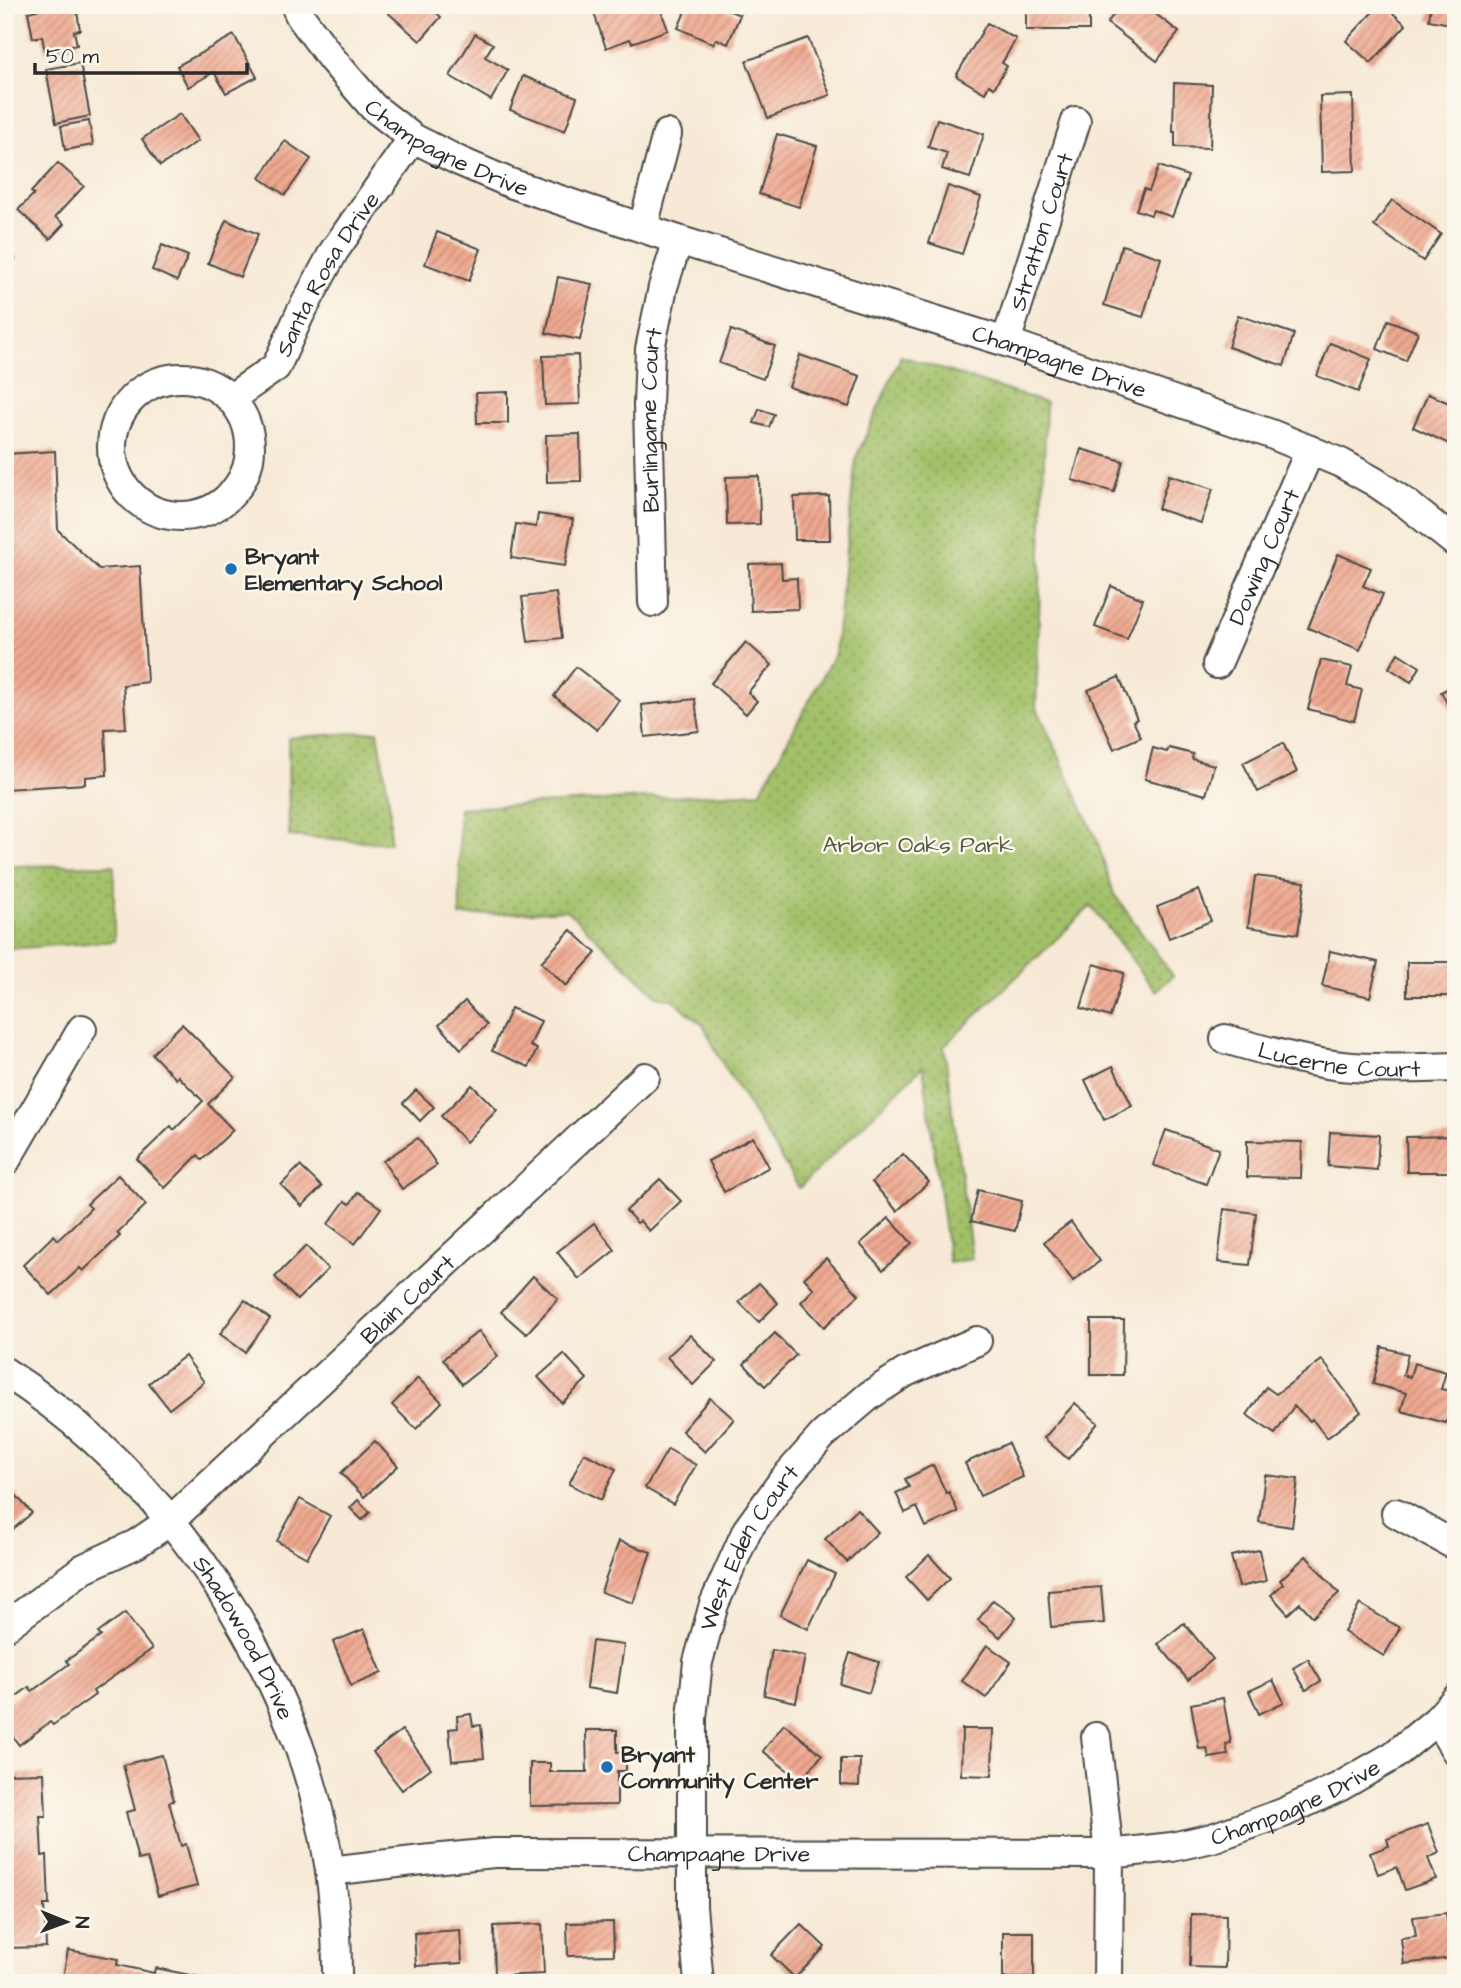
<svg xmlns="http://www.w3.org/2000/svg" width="1461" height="1988" font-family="'Architects Daughter',sans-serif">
<defs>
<pattern id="park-dots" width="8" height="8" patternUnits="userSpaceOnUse" patternTransform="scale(1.75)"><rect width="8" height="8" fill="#a2c068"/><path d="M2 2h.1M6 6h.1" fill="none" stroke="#849c56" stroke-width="1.8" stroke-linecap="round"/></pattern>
<pattern id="building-hatch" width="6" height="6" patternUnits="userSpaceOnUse" patternTransform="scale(1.75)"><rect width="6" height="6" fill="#f0a990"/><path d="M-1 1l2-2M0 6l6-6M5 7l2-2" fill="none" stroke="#c38a76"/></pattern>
</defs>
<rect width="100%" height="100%" fill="#fbf7ec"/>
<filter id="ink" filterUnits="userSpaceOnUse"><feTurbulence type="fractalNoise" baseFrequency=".0143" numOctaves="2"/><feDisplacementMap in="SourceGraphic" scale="14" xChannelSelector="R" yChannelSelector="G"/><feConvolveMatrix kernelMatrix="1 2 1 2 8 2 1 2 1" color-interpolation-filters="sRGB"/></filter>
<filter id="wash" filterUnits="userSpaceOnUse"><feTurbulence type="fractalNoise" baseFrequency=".00686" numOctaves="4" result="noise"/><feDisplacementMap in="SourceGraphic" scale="28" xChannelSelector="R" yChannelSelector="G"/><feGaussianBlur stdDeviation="1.57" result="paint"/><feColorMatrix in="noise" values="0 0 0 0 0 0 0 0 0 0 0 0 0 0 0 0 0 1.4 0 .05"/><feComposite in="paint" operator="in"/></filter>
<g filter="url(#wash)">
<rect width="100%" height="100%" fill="#f7e9d6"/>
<!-- park -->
<g fill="url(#park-dots)" stroke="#66764a" stroke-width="2">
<polygon points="901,356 1046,403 1036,706 1097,840 1114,894 1173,976 1156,991 1091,906 944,1046 972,1259 949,1263 923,1066 799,1188 720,1059 704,1026 672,999 657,996 567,910 460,916 459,808 760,792 835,653 856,458"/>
<polygon points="378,731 390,807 390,843 289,836 288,738"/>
<polygon points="114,865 114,941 9,949 11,866"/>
</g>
<g id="blocks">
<!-- building -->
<g fill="url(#building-hatch)">
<polygon points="36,5 76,5 80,30 74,31 77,45 45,52 42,36 33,38 28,12 37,10"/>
<polygon points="390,5 428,5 441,17 420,41 385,10"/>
<polygon points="615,5 659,5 668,30 632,43 630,39 606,48 594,13"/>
<polygon points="688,5 727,5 725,9 740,15 728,44 716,39 713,44 678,28"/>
<rect x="1026" y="5" width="63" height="25"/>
<polygon points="1121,5 1144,5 1179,32 1157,61 1107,23"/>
<polygon points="1379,5 1384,5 1406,25 1371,63 1346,41"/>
<polygon points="1431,5 1456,5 1456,25 1429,20"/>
<polygon points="987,23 1016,39 1002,63 1007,66 994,88 989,85 985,93 956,76"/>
<polygon points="475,34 493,44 485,57 508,70 491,100 450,76"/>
<polygon points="234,35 257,77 226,93 214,72 188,87 177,66"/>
<polygon points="808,38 830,95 768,118 746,61"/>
<polygon points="80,63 90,116 56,123 46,69"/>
<polygon points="523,76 577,97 565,131 510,110"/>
<polygon points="1174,83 1212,85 1210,148 1175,147 1175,132 1173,132"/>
<polygon points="1353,95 1355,171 1322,172 1320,96"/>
<polygon points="180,114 198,141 160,166 142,139"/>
<polygon points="937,119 984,134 970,178 942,169 947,153 928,147"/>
<polygon points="89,121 93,145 65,150 61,126"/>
<polygon points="777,134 817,146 799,207 759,194"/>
<polygon points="285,141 311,159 285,195 260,178"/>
<polygon points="58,163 84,186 55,217 64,224 50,239 18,210 34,194 31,192"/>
<polygon points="1159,166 1188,176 1172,217 1153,210 1151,215 1136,210 1144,189 1149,191"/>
<polygon points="948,186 981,197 962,254 929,243"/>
<polygon points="1392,200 1441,234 1423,261 1374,226"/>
<polygon points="226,220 258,234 240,277 208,263"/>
<polygon points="6,224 15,259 5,261 5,225"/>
<polygon points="437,232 481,249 469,281 425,264"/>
<polygon points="162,245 188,256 177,281 152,270"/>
<polygon points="1122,245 1161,258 1143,317 1104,305"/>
<polygon points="558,277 592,284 580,340 546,333"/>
<polygon points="1238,315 1294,334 1284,366 1228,347"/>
<polygon points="1388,320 1418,332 1406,361 1377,349"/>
<polygon points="731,330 775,346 763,379 719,363"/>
<polygon points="1330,343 1371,359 1358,392 1317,376"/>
<polygon points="578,355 580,404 545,405 543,356"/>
<polygon points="800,355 860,376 849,407 789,387"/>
<polygon points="508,392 508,423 477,423 476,393"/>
<polygon points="1428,394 1456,406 1456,435 1451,445 1413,427"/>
<polygon points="759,409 774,414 769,427 754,423"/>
<polygon points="580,434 581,481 547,482 546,435"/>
<polygon points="1081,449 1123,461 1114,492 1072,480"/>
<polygon points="55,451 58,530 99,569 140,566 147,682 123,685 126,728 105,729 107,775 85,777 85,784 5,789 5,454"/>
<polygon points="1169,475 1213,489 1201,523 1158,509"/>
<polygon points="759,476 760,524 727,525 726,477"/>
<polygon points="829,496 830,540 795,540 794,497"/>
<polygon points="538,514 573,519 565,566 511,558 516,524 536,527"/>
<polygon points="1338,554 1371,568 1363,586 1383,594 1360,650 1308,628"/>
<polygon points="781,563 782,579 797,578 798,609 751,611 749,564"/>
<polygon points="1111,586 1143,599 1127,639 1095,627"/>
<polygon points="556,593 562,638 528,642 522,597"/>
<polygon points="746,642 772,665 748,692 757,701 746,714 711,683"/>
<polygon points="1398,653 1420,667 1411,682 1389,668"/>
<polygon points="1321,660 1352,667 1347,686 1362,690 1354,721 1308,709"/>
<polygon points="576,667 619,700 597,730 554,696"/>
<polygon points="1119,677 1137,719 1133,721 1141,737 1114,749 1088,690"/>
<polygon points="1456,684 1456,720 1441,692"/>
<polygon points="695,699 699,731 645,737 642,705"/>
<polygon points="1283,743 1297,772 1258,792 1243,763"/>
<polygon points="1153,748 1167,752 1169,748 1193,754 1192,759 1214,765 1206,795 1145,779"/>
<polygon points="1255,876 1305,882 1298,934 1248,927"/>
<polygon points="1199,890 1211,921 1169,938 1157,907"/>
<polygon points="571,930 596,953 566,986 541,962"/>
<polygon points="1330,951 1378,962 1370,997 1322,986"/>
<rect x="1407" y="962" width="48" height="34"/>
<polygon points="1094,964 1124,973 1110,1017 1081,1008"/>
<polygon points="465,1001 487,1025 461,1049 439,1025"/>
<polygon points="511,1008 541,1021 530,1046 537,1049 529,1067 492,1051"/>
<polygon points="182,1024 235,1077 208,1104 233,1130 202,1160 198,1155 165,1188 137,1159 171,1126 174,1130 203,1101 178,1076 176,1079 152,1054"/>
<polygon points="1113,1066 1132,1106 1104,1120 1085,1080"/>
<polygon points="472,1085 497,1110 466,1142 441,1116"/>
<polygon points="416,1090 434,1107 420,1121 403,1103"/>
<polygon points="1166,1130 1219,1149 1206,1184 1153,1165"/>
<polygon points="1330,1132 1379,1135 1377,1170 1328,1166"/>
<polygon points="1455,1136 1455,1172 1407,1172 1406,1137"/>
<polygon points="753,1137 769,1167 724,1192 708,1161"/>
<polygon points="418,1138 437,1165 402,1189 383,1161"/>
<polygon points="1247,1141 1302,1142 1301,1178 1247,1177"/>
<polygon points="903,1154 929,1182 897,1211 872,1182"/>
<polygon points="300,1166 322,1187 302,1206 281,1185"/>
<polygon points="118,1175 146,1205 117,1233 120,1236 83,1271 80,1268 51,1295 23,1265 54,1235 58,1240 91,1208 87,1204"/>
<polygon points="660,1179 681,1201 649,1231 640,1221 637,1223 626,1211"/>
<polygon points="978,1190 1022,1201 1015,1231 971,1221"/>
<polygon points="358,1192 381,1208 355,1244 328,1224 345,1201 350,1204"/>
<polygon points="1224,1209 1256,1213 1250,1265 1218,1262"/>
<polygon points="889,1218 912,1243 883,1270 860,1244"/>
<polygon points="1071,1222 1100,1261 1073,1281 1044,1242"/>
<polygon points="594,1223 615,1250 579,1279 557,1252"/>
<polygon points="306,1246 328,1269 297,1300 275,1277"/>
<polygon points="826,1258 859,1295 824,1327 801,1302 814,1289 804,1278"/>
<polygon points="533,1276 558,1299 526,1334 501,1312"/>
<polygon points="759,1283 778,1303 759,1322 739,1302"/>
<polygon points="245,1300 270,1319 245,1352 220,1334"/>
<polygon points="1091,1320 1124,1320 1123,1375 1091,1375"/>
<polygon points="479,1331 498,1356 462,1384 443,1359"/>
<polygon points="775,1333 796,1355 765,1386 744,1364"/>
<polygon points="690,1335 716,1362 693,1385 667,1357"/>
<polygon points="1382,1347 1408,1354 1403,1375 1410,1377 1414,1363 1446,1372 1441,1389 1454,1392 1446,1423 1401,1411 1406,1393 1373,1384"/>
<polygon points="564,1354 587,1379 562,1403 538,1377"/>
<polygon points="185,1356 204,1382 169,1409 149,1383"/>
<polygon points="1322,1360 1361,1412 1327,1438 1312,1419 1310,1421 1294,1406 1275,1434 1247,1415 1266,1387 1276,1394"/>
<polygon points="418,1378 442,1402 416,1429 392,1405"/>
<polygon points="710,1398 734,1419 705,1452 682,1431"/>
<polygon points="1075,1403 1098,1423 1068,1459 1044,1438"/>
<polygon points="375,1441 398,1466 364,1497 341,1473"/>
<polygon points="1008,1443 1023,1477 980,1496 965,1463"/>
<polygon points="668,1449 696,1465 673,1504 645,1488"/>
<polygon points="584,1453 616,1469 601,1500 569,1484"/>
<polygon points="933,1465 946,1493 949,1492 958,1512 926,1527 917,1507 905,1513 896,1493 909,1487 905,1479"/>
<polygon points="1265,1475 1298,1479 1292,1527 1259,1522"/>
<polygon points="5,1483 32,1513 5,1536"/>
<polygon points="300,1499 330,1516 307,1558 277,1541"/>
<polygon points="358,1500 370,1512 362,1520 350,1508"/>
<polygon points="857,1509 878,1532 847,1562 825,1539"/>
<polygon points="619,1541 651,1552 633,1603 601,1592"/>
<polygon points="1259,1550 1266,1581 1239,1587 1231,1556"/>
<polygon points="929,1555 950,1578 927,1600 906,1577"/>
<polygon points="1306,1556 1339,1593 1313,1617 1300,1603 1288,1614 1271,1595 1283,1584 1280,1580"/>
<polygon points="807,1560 835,1574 808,1629 780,1615"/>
<polygon points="1101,1587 1104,1623 1051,1627 1048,1591"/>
<polygon points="993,1600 1016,1617 1000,1637 978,1620"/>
<polygon points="1360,1604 1400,1628 1384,1656 1344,1632"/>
<polygon points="125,1613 152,1649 93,1691 95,1695 53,1725 50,1722 19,1745 5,1726 5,1705 29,1687 32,1691 69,1664 66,1661 101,1636 98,1633"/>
<polygon points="1184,1623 1213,1659 1188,1680 1158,1644"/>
<polygon points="364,1629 382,1673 351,1686 333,1642"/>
<polygon points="592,1641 624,1645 617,1693 586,1688"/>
<polygon points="987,1645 1011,1662 986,1698 962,1681"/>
<polygon points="772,1650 805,1656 796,1702 764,1695"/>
<polygon points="850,1653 879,1662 869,1693 840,1684"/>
<polygon points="1308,1659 1321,1681 1306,1690 1293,1668"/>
<polygon points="1273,1680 1284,1702 1259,1714 1249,1691"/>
<polygon points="1223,1698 1231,1743 1226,1744 1228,1755 1209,1758 1207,1748 1199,1749 1191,1704"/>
<polygon points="471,1714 473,1726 481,1725 484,1758 452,1761 449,1729 458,1728 457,1716"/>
<polygon points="784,1724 822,1755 801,1781 763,1751"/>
<polygon points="962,1729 993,1729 992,1776 961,1775"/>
<polygon points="402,1730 431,1768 402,1790 373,1752"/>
<polygon points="586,1730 617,1730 617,1752 626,1752 626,1771 617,1771 617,1805 530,1806 530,1763 550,1763 550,1772 587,1772"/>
<polygon points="162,1755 174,1801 169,1802 181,1846 186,1844 197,1886 158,1896 147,1858 138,1860 126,1812 135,1810 123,1765"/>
<polygon points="841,1759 860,1759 859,1786 841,1785"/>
<polygon points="44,1773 46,1816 40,1816 42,1856 47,1855 49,1905 44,1905 46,1947 5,1948 5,1904 9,1904 7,1860 5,1860 5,1774"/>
<polygon points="1428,1824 1439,1853 1428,1858 1436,1879 1405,1890 1397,1867 1378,1874 1370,1853 1389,1846 1387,1839"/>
<polygon points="1446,1913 1452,1958 1404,1964 1401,1938 1416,1936 1413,1917"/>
<polygon points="1191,1914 1226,1915 1225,1968 1190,1967"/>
<polygon points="613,1922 614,1955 568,1956 567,1923"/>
<polygon points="542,1924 544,1974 495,1976 494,1926"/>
<polygon points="801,1924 825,1947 795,1978 771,1955"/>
<polygon points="460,1930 462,1963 416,1966 414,1933"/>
<rect x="1003" y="1932" width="31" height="46"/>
<polygon points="68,1950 118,1959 117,1965 154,1973 155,1968 205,1978 204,1983 62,1983"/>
</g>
</g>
</g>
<g filter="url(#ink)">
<use href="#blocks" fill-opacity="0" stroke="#4a4845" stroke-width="2"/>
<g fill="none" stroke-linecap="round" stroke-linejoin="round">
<defs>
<g id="minor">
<path id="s1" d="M295 5 300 16 331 58 373 107 413 138 459 161 510 183 678 240 1006 342 1271 434 1341 463 1375 482 1407 504 1456 543"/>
<polyline points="643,227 667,134"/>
<path id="s2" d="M1006 342 1076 121"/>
<circle cx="181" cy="447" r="69"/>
<path id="s3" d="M231 398 276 367 300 314 334 251 413 138"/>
<path id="s4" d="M653 602 648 405 650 349 663 287 678 240"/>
<path id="s5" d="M1217 664 1310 450"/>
<path id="s6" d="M1225 1039C1263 1050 1301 1061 1341 1066 1379 1070 1418 1068 1456 1067"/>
<polyline points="5,1162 82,1029"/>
<path id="s7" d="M5 1372C140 1458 242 1595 298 1744 326 1819 338 1903 337 1983"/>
<polyline points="1396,1513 1456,1546"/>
<path id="s8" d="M5 1627 84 1568 136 1544 170 1521 645 1077"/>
<polyline points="1437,1720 1456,1751"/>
<polyline points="1096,1737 1109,1854 1108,1983"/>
<path id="s9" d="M330 1871 422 1860 494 1853 1109 1854 1172 1847 1212 1838 1283 1813 1339 1787 1393 1756 1437 1720 1456 1699"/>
<path id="s10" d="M699 1983 692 1907V1718L698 1662 714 1604 747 1530 784 1479 823 1435 870 1395 906 1372 977 1341"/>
</g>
</defs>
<!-- minor casing -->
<use href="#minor" stroke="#4a4845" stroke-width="32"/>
<!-- minor -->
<use href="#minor" stroke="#fff" stroke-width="28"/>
</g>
</g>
<!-- markers -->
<g fill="#1f6fb2" stroke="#fbf7ec" stroke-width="2.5">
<circle cx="231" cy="569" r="7"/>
<circle cx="607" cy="1767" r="7"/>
</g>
<g text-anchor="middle" stroke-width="5" stroke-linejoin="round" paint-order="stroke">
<!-- street labels -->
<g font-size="23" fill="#2b2b2b" stroke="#fbf7ec">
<text dy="8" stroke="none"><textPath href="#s1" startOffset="214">Champagne Drive</textPath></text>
<text dy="8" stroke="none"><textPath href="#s2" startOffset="116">Stratton Court</textPath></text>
<text dy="8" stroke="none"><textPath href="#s3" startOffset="161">Santa Rosa Drive</textPath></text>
<text dy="8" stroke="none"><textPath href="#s1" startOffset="864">Champagne Drive</textPath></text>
<text dy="8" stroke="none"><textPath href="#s4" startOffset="182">Burlingame Court</textPath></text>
<text dy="8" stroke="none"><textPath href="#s5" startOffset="117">Dowing Court</textPath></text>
<text dy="8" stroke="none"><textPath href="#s6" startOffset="117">Lucerne Court</textPath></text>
<text dy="8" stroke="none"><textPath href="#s8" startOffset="522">Blain Court</textPath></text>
<text dy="8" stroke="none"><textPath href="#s10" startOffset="448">West Eden Court</textPath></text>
<text dy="8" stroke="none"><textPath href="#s7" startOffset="362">Shadowood Drive</textPath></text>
<text dy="8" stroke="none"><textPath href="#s9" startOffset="975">Champagne Drive</textPath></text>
<text dy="8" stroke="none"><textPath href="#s9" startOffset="390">Champagne Drive</textPath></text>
</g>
<!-- poi labels -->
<g font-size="23" font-weight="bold" fill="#2b2b2b" stroke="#fbf7ec" text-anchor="start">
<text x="245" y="564">Bryant<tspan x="245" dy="26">Elementary School</tspan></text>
<text x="621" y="1762">Bryant<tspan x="621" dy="26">Community Center</tspan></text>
</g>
<!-- park labels -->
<g font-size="23" fill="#4f583d" stroke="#fbf7ec">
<text x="918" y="852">Arbor Oaks Park</text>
</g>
</g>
<!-- margin -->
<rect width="1461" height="1988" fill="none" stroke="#fbf7ec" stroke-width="28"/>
<!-- north arrow -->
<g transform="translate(66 1922) rotate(91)" stroke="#fbf7ec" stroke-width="5" paint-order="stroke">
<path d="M0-5L12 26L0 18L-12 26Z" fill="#2b2b2b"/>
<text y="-10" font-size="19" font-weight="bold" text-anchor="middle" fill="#2b2b2b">N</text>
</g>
<!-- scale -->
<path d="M35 63v10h212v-10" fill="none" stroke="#2b2b2b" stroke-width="3.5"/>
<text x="46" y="63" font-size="21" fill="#2b2b2b" stroke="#fbf7ec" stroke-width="5" paint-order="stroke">50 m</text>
</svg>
